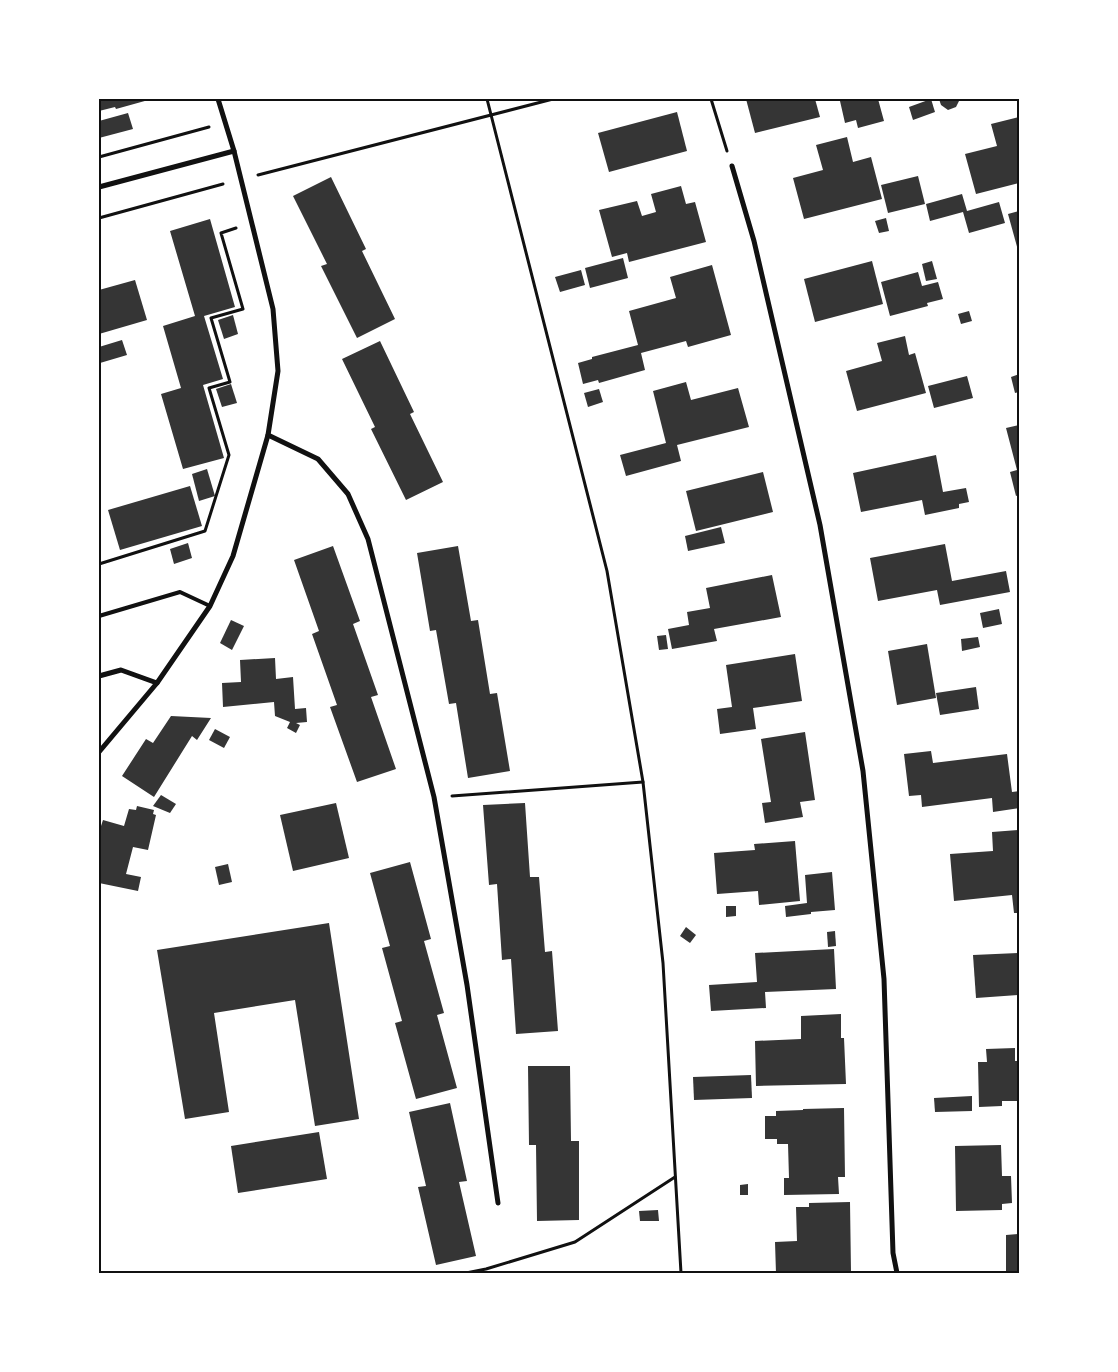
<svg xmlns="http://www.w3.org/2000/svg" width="1118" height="1372" font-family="'Open Sans',sans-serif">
<rect width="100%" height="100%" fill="#fff"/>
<!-- building -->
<g fill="#353535">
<polygon points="99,99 152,99 116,109 115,107 99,111"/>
<polygon points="746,99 815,99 820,117 755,133"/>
<polygon points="849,99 878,99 884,121 858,128 856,120 845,123 840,101"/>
<polygon points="931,99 935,112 913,120 909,107"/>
<polygon points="939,99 959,99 959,101 956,107 948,110 941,105"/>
<polygon points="677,112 687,151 609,172 598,133"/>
<polygon points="128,113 133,129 99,138 99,121"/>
<polygon points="1019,117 1019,183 976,194 965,154 997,146 991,124"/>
<polygon points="847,137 853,162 871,157 882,199 804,219 793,178 823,170 816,145"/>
<polygon points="918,176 925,204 888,213 881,185"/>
<polygon points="331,177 366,249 362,251 395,319 357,338 321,266 327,264 293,196"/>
<polygon points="681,186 686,204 695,202 706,242 629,262 627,253 612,257 599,210 637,201 642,216 656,212 651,194"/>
<polygon points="962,194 967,211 999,202 1005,223 969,233 963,212 930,221 926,204"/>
<polygon points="1019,211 1019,254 1008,214"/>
<polygon points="886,218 889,231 879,233 875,221"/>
<polygon points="210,219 235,307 204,316 223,379 203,385 224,458 183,469 161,394 181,388 163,326 195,316 170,231"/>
<polygon points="623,258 628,278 590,288 585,268"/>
<polygon points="872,261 883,304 815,322 804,279"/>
<polygon points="932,261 937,279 926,281 922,264"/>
<polygon points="712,265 731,335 688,347 686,341 641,353 645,370 599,383 598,380 583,384 578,363 592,359 592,357 638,345 629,311 676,298 670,277"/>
<polygon points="581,270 585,285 560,292 555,277"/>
<polygon points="918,272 922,286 938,282 943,299 927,303 928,306 890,316 881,282"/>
<polygon points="135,280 147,320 99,334 99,290"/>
<polygon points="969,311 972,321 961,324 958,314"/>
<polygon points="233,315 238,334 224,339 218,320"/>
<polygon points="905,336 909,355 915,353 926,393 857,411 846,371 882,361 877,343"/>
<polygon points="122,340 127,355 100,363 99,347"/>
<polygon points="380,341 414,412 410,414 443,482 406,500 371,429 375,427 342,359"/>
<polygon points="1019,374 1019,392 1015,393 1011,377"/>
<polygon points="967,376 973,398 934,408 928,386"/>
<polygon points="686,382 691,400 738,388 749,427 677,445 681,461 626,476 620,455 666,443 653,391"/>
<polygon points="231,384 237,403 222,407 216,389"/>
<polygon points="599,389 603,402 588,407 584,393"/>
<polygon points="1019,425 1019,495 1016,496 1010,472 1017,470 1006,428"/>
<polygon points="936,455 943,492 966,488 969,502 959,504 959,508 925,515 922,500 861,512 853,473"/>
<polygon points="207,469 215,496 199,501 192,474"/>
<polygon points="763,472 773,512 696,531 686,491"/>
<polygon points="190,486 202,526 120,550 108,510"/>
<polygon points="721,527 725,543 688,551 685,536"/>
<polygon points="188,543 192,558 174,564 170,549"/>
<polygon points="945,544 952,581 1006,571 1010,592 940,605 937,590 878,601 870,558"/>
<polygon points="333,546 360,621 353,624 378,695 371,697 396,769 357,782 330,707 337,705 312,634 319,631 294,560"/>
<polygon points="458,546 471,621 478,620 490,694 497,693 510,771 468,778 456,703 449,704 436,630 430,631 417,553"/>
<polygon points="772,575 781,617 714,629 717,641 672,649 668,629 689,625 687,612 710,608 706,588"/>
<polygon points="999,609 1002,624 983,628 980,613"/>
<polygon points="231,620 244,626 232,650 220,643"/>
<polygon points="666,635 668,649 659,650 657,636"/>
<polygon points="978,637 980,647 962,651 961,639"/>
<polygon points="927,644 936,698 897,705 888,651"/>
<polygon points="795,654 802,701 753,708 756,729 720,734 717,709 732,707 726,665"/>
<polygon points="275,658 276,679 293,677 295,709 306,708 307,722 296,723 300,725 296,733 287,728 290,722 275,716 274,702 223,707 222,683 241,682 240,660"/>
<polygon points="976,687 979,709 940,715 936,693"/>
<polygon points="171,716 211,718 197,740 192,736 154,797 122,776 146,739 153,743"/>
<polygon points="215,729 230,737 224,748 209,740"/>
<polygon points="805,732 815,800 800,802 803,817 765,823 762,803 771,802 761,739"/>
<polygon points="931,751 933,763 1007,754 1012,792 1019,791 1019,808 993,812 992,798 922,807 921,795 909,796 904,754"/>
<polygon points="161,795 176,804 170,813 153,806"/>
<polygon points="336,803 349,858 293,871 280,815"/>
<polygon points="525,803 530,877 539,877 545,952 552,951 558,1031 516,1034 511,959 502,960 497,884 489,885 483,805"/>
<polygon points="137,806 154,810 153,814 156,815 148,850 133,847 126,874 141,877 138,891 99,883 99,832 103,820 124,826 129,809 136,810"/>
<polygon points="1019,830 1019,913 1014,913 1012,895 954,901 950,854 993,851 992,832"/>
<polygon points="795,841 800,901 759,905 758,891 717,894 714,853 755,850 754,844"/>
<polygon points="410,862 431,939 424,941 444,1013 437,1015 457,1088 416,1099 395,1023 402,1021 382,948 390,946 370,873"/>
<polygon points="228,864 232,882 219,885 215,867"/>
<polygon points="832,872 835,910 811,912 811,914 786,917 785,906 807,903 805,875"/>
<polygon points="726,906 736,906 736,916 726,917"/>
<polygon points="329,923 359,1119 315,1126 295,1000 214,1013 229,1112 185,1119 157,950"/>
<polygon points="686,927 696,935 690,943 680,936"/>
<polygon points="835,931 836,946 828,947 827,932"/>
<polygon points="834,949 836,989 765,992 766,1008 711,1011 709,985 757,982 755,953"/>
<polygon points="1019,953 1019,995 976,998 973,955"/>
<polygon points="841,1014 841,1038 844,1038 846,1084 756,1086 755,1041 801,1039 801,1016"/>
<polygon points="1015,1048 1015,1061 1019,1061 1019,1101 1002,1101 1002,1106 979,1107 978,1062 987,1062 986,1049"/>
<polygon points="528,1066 570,1066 571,1141 579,1141 579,1220 537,1221 536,1145 529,1145"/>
<polygon points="751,1075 752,1098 694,1100 693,1077"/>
<polygon points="972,1096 972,1111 935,1112 934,1098"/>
<polygon points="450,1103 467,1181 459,1182 476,1256 436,1265 418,1187 426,1186 409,1112"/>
<polygon points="844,1108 845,1177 838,1177 839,1194 784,1195 784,1178 789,1178 788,1144 777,1144 777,1139 765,1139 765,1116 776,1116 776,1111 803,1110 803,1109"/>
<polygon points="319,1132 327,1179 238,1193 231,1146"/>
<polygon points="1001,1145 1002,1176 1011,1176 1012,1203 1002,1204 1002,1210 956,1211 955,1146"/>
<polygon points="748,1184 748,1195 740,1195 740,1185"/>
<polygon points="850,1202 851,1272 776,1273 775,1242 797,1241 796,1207 809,1207 809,1203"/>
<polygon points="658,1210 659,1221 640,1221 639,1211"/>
<polygon points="1019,1234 1019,1273 1006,1273 1006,1235"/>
</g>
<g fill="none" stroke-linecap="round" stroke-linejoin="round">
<!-- path -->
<g stroke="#111" stroke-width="3">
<polyline points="487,99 607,571 643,782 663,963 681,1273"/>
<polyline points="711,99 727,151"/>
<polyline points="99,157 209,127"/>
<polyline points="258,175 553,99"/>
<polyline points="99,218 223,184"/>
<polyline points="99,564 205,531 229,455 209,388 230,382 211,318 243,309 221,233 236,228"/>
<polyline points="452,796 643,782"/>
<polyline points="466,1273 486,1269 575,1242 675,1177"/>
</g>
<!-- service -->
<polyline stroke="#111" stroke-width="4" points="99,616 180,592 210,606"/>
<!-- minor -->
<g stroke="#111" stroke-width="5">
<polyline points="732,166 754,241 820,525 863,771 884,979 893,1253 897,1273"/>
<polyline points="99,187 234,151"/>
<polyline points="268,435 318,459 348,494 368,539 434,797 467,985 498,1203"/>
<polyline points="99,676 121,670 157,683"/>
<polyline points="99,752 157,683 210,606 233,556 268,435 278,371 273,309 234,151 218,99"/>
</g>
</g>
<!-- border -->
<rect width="1118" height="1372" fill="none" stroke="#ffffff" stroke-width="200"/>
<rect x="100" y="100" width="918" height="1172" fill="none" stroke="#111" stroke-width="2"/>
</svg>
